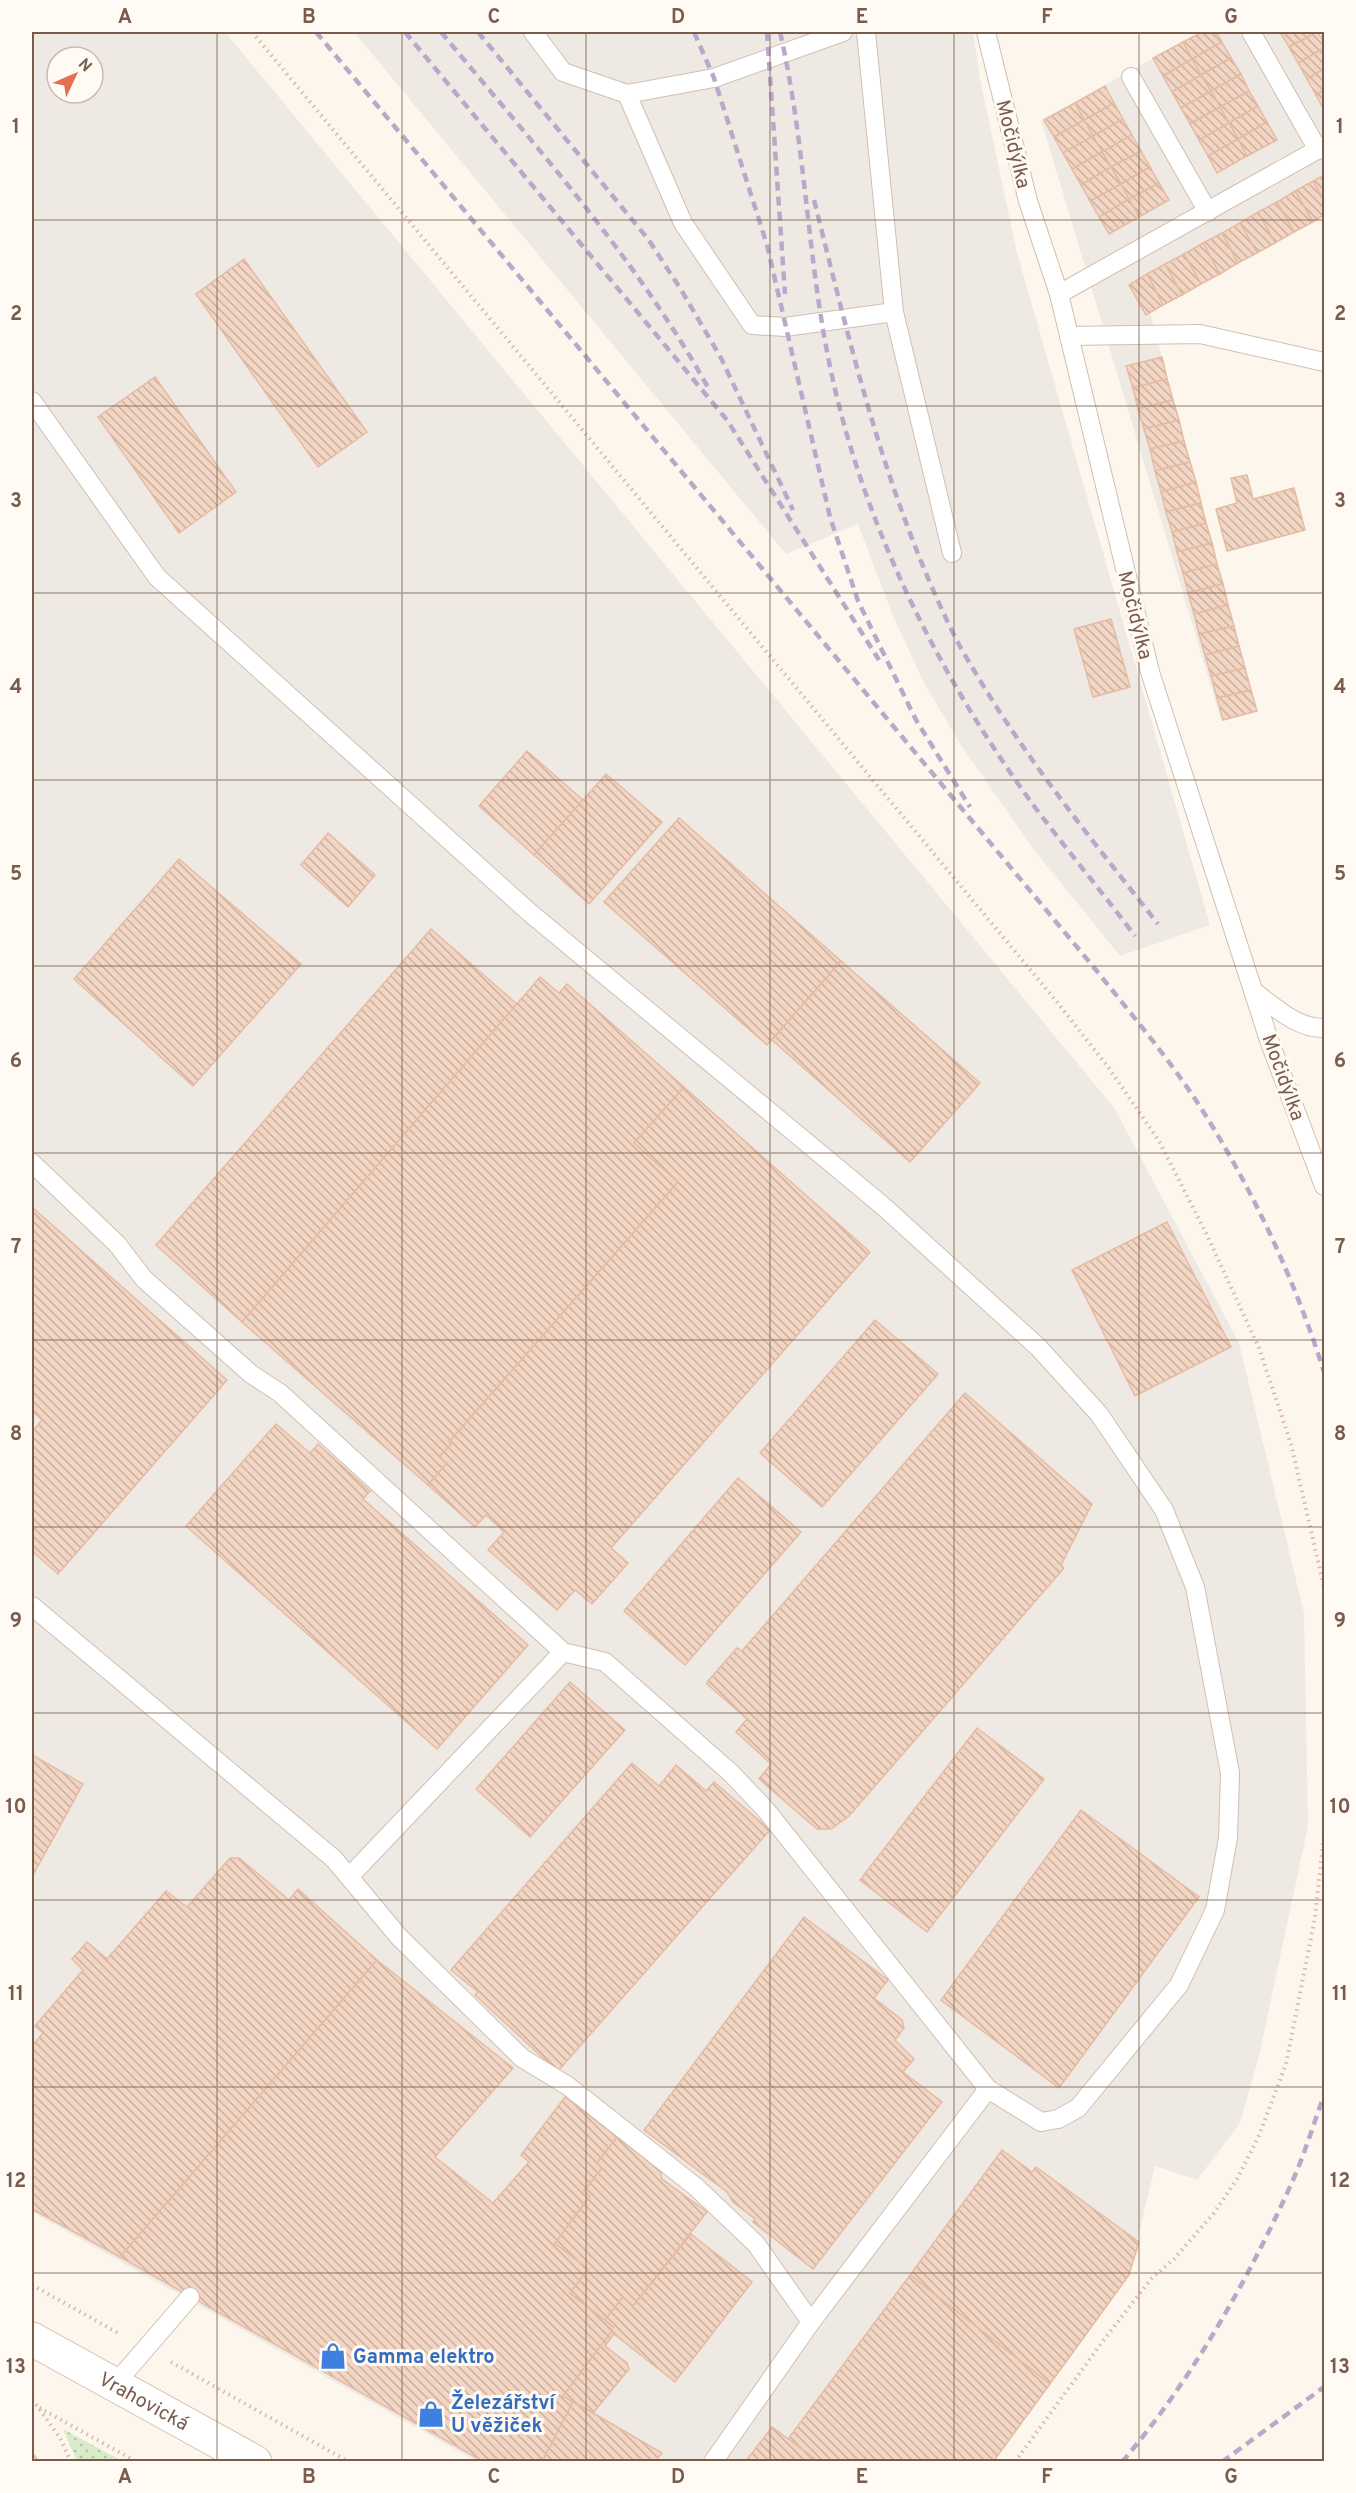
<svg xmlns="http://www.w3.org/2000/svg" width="1356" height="2493" font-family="Overpass,sans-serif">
<defs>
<pattern id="grass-dots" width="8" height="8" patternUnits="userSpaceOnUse" patternTransform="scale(1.5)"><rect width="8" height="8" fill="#d8ecc9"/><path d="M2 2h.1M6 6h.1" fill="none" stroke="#b4c2a5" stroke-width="1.8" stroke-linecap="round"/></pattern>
<pattern id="building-back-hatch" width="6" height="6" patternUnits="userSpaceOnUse" patternTransform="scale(1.5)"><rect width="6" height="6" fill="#f3d5c3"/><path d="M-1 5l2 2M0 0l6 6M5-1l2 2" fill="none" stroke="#cab0a1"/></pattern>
</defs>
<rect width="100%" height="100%" fill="#fdf6ec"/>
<!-- industrial -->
<g fill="#efe9e4" fill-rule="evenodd">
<path d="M32 32H225L1115 1109 1239 1343 1304 1613 1308 1826 1259 2056 1240 2123 1197 2180 1155 2166 1129 2274 990 2461H476L32 2212ZM57 57H93V93H57Z"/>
<polygon points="354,32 973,32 980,79 1017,253 1210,925 1120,956 1031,846 961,745 924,683 893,616 858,524 786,554"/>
<polygon points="1201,32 1324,32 1324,216 1150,312 1256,711 1221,720 1041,120"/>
</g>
<!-- grass -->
<polygon fill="url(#grass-dots)" points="63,2429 122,2461 77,2461"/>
<!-- building -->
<g fill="url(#building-back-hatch)" stroke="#e6bba3" stroke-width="1.5">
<polygon points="1202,32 1216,32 1222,42 1192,59 1183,42"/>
<polygon points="1280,32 1317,32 1289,47"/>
<polygon points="1317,32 1324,41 1324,48 1298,63 1289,47"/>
<polygon points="1183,42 1192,59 1163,76 1153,58"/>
<polygon points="1222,42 1231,58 1201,75 1192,59"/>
<polygon points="1324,48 1324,69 1307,79 1298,63"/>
<polygon points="1231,58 1241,74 1211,91 1201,75"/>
<polygon points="1192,59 1201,75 1172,92 1163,76"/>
<polygon points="1324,69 1324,90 1316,95 1307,79"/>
<polygon points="1241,74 1249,91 1220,107 1211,91"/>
<polygon points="1201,75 1211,91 1181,108 1172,92"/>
<polygon points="1105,86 1114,103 1084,120 1075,103"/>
<polygon points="1324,90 1324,110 1316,95"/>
<polygon points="1211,91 1220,107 1190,124 1181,108"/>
<polygon points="1249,91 1258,106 1229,123 1220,107"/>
<polygon points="1075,103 1084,120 1054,137 1044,120"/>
<polygon points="1114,103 1123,119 1093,136 1084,120"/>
<polygon points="1258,106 1267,122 1238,139 1229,123"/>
<polygon points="1220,107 1229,123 1199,140 1190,124"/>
<polygon points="1123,119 1132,135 1102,152 1093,136"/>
<polygon points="1084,120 1093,136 1063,153 1054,137"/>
<polygon points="1267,122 1277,140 1247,156 1238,139"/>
<polygon points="1229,123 1238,139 1208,156 1199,140"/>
<polygon points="1132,135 1141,151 1111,167 1102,152"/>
<polygon points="1093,136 1102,152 1072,169 1063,153"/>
<polygon points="1238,139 1247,156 1217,173 1208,156"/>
<polygon points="1141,151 1150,167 1121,184 1111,167"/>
<polygon points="1102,152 1111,167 1081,185 1072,169"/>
<polygon points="1111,167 1121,184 1090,201 1081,185"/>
<polygon points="1150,167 1159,183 1129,199 1121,184"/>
<polygon points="1324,175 1324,201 1313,181"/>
<polygon points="1313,181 1324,201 1324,215 1313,222 1295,191"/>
<polygon points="1159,183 1169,200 1139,217 1129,199"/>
<polygon points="1121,184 1129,199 1099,217 1090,201"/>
<polygon points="1295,191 1313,222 1294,232 1277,202"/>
<polygon points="1129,199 1139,217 1109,234 1099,217"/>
<polygon points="1277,202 1294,232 1275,243 1258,212"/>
<polygon points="1258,212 1275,243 1257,253 1240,223"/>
<polygon points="1240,223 1257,253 1238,263 1222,233"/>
<polygon points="1222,233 1238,263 1220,274 1203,243"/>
<polygon points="1203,243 1220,274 1201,284 1184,254"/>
<polygon points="1184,254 1201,284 1182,295 1165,264"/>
<polygon points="244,259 367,432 318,467 196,294"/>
<polygon points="1165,264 1182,295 1163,305 1147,274"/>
<polygon points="1147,274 1163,305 1146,315 1129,285"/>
<polygon points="1162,357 1167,379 1133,388 1126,366"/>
<polygon points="155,377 236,492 179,533 98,417"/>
<polygon points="1167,379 1173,400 1138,409 1133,388"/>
<polygon points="1173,400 1179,420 1144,429 1138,409"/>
<polygon points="1179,420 1184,441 1150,449 1144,429"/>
<polygon points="1184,441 1190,462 1155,471 1150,449"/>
<polygon points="1190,462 1196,482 1161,492 1155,471"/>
<polygon points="1247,475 1253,499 1294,488 1305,530 1227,551 1216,509 1237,503 1231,478"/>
<polygon points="1196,482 1201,503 1166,512 1161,492"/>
<polygon points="1201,503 1206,523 1172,532 1166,512"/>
<polygon points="1206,523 1212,543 1177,552 1172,532"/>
<polygon points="1212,543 1217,564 1183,573 1177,552"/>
<polygon points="1217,564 1223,584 1188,593 1183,573"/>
<polygon points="1223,584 1228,605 1194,614 1188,593"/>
<polygon points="1228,605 1234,626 1199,634 1194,614"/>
<polygon points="1111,619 1130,687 1093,697 1074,629"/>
<polygon points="1234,626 1239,646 1205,655 1199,634"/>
<polygon points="1239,646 1245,668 1211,676 1205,655"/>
<polygon points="1245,668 1251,690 1217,698 1211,676"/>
<polygon points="1251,690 1257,711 1223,720 1217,698"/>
<polygon points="527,751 583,800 534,855 479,806"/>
<polygon points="606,774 662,822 589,904 534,855"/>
<polygon points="679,818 841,961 767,1045 604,902"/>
<polygon points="328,833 375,875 348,907 301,865"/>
<polygon points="179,859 301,964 193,1086 74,979"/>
<polygon points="431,929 517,1004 242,1322 156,1245"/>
<polygon points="841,961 980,1083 910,1162 772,1040"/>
<polygon points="540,977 559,993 567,984 684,1087 634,1143 678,1182 449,1442 451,1444 439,1457 447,1463 428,1485 242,1322"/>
<polygon points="684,1087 870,1252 611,1548 628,1563 592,1604 575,1590 557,1610 488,1550 504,1532 486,1515 475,1527 428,1485 447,1463 439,1457 451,1444 449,1442 678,1182 634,1143"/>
<polygon points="32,1207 227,1380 58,1574 32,1551 32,1432 42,1420 32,1411"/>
<polygon points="1167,1222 1231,1347 1135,1396 1072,1270"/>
<polygon points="875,1320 938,1374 822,1507 760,1453"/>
<polygon points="965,1393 1092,1504 1061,1565 1064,1568 849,1816 831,1829 817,1829 759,1779 771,1764 736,1732 747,1719 707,1684 708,1681 737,1648 742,1651"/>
<polygon points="276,1424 310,1453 318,1444 370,1491 363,1499 528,1645 437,1749 186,1526"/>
<polygon points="738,1478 801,1532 685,1665 624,1611"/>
<polygon points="570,1682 625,1730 530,1837 476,1789"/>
<polygon points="977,1728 1044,1779 927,1932 860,1880"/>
<polygon points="32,1755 83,1784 32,1877"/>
<polygon points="632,1763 659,1786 676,1765 706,1791 714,1782 770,1830 558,2071 556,2070 475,1995 478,1992 451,1970"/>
<polygon points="1081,1810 1199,1897 1059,2088 941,2000"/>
<polygon points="230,1858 239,1858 289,1900 298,1889 377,1960 120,2257 32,2209 32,2046 43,2033 35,2026 83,1970 72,1959 87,1942 107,1959 166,1891 187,1907"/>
<polygon points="804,1917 888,1980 874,1998 902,2020 904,2028 895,2040 914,2059 903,2072 942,2102 813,2269 753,2222 755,2219 733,2202 727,2192 644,2130"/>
<polygon points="377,1960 513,2068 435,2157 493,2203 529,2162 521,2155 565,2097 617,2137 597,2163 602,2168 584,2191 590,2196 555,2243 588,2269 570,2293 613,2327 612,2331 563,2396 573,2402 542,2462 484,2462 120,2257"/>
<polygon points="617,2137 660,2170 662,2179 707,2212 633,2306 623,2297 605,2320 570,2293 588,2269 555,2243 590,2196 584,2191 602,2168 597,2163"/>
<polygon points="1002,2150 1032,2172 1036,2167 1139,2242 1129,2275 1050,2384 910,2275"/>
<polygon points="691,2234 752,2282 675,2382 614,2334 612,2331 613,2327 605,2320 623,2297 633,2306"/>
<polygon points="910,2275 1050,2384 993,2462 818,2462 788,2439"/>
<polygon points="612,2331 614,2334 605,2346 627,2363 629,2369 593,2413 563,2396"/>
<polygon points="573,2402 593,2413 662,2453 655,2462 542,2462"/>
<polygon points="772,2427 814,2458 812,2462 745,2462"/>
<polygon points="32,2452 39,2462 32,2462"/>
</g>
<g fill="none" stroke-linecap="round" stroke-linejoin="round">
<defs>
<g id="lane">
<polyline points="533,32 563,72 627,94 714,78 843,32"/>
<polyline points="866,32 894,312 952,553"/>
<polyline points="986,32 1028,201 1059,294 1150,672 1270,1043 1324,1186"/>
<polyline points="1251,32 1318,150"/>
<polyline points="1131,77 1208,212"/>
<polyline points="627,94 683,223 752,325 785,327 894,312"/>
<polyline points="1059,294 1324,146"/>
<polyline points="1069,336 1200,334 1324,362"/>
<polyline points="32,401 157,577 529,912 883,1206 1038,1347 1099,1414 1164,1510 1195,1587 1230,1773 1228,1838 1215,1910 1179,1985 1078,2108 1058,2119 1041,2122 988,2089 811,2322 713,2462"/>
<path d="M1253 991C1274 1006 1297 1029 1324 1028"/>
<polyline points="32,1163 117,1244 144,1279 251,1374 280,1393 563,1652 605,1662 731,1773 766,1810 988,2089"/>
<polyline points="32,1606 334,1859 399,1937 522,2058 568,2086 696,2187 756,2244 811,2322"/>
<polyline points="349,1877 563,1652"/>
<polyline points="115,2384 190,2297"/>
</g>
<g id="secondary">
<path id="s1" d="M32 2339 255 2462"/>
</g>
</defs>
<!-- lane casing -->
<use href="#lane" stroke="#d1beb0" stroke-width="20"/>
<!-- secondary casing -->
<use href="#secondary" stroke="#d6c0b0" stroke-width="35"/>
<!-- path -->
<g stroke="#d9b8a5" stroke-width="4" stroke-dasharray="1.5 4.5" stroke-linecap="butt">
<polyline points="252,32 1057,1002 1108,1067 1159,1141 1206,1233 1259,1348 1291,1444 1324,1587"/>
<polyline points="32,2285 120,2334"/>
<polyline points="171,2362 349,2462"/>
<polyline points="32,2400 38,2407"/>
<polyline points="71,2462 60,2438 38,2407 137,2462"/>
<polyline points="1015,2462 1103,2341 1151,2279 1174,2259 1214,2213 1237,2179 1258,2138 1286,2064 1315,1918 1324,1834"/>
</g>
<!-- lane -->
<use href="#lane" stroke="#fff" stroke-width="18"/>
<!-- secondary -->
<use href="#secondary" stroke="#fff" stroke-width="33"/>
<!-- rail -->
<g stroke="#b9a8c9" stroke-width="4.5" stroke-dasharray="9 6" stroke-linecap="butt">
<path d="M316 32 1096 970C1132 1015 1170 1060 1201 1108 1253 1190 1295 1280 1324 1372"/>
<polyline points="405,32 727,420 879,660"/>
<path d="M441 32C536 147 638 260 710 391"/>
<polyline points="478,32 648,239 680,288 721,358 793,510"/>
<polyline points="694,32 714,78 767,245 830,517 858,601 916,720 970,807"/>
<polyline points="767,32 785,294"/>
<path d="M780 32C806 145 807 262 832 376 866 531 941 679 1034 806 1067 850 1102 892 1135 936"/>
<path d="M814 200C851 348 886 497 954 635 962 651 972 667 981 682 1033 768 1096 845 1158 924"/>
<path d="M1122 2462C1191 2381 1245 2285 1289 2189 1303 2159 1313 2126 1324 2095"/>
<polyline points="1222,2462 1324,2387"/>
</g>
</g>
<!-- grid -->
<path fill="none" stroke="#7a5c4d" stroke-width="1.5" stroke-opacity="0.55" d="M217 32V2462M402 32V2462M586 32V2462M770 32V2462M954 32V2462M1139 32V2462M32 220H1324M32 406H1324M32 593H1324M32 780H1324M32 966H1324M32 1153H1324M32 1340H1324M32 1527H1324M32 1713H1324M32 1900H1324M32 2087H1324M32 2273H1324"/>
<!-- icons -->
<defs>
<symbol id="shop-bare" viewBox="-9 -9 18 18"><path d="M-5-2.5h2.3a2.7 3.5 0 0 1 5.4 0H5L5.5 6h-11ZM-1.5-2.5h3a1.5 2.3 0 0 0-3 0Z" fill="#3f7fe0" stroke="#fffaf3" stroke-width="2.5" paint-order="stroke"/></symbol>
</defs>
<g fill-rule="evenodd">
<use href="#shop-bare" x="314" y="2337" width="38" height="38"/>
<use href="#shop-bare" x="412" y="2395" width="38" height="38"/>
</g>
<g text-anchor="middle" stroke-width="6" stroke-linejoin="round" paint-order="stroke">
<!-- street labels -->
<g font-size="20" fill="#7a5c4d" stroke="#fffaf3">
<text transform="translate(1014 144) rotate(76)" y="7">Močidýlka</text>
<text transform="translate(1136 615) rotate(76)" y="7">Močidýlka</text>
<text transform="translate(1284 1077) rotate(70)" y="7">Močidýlka</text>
<text dy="7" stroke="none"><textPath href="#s1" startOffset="128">Vrahovická</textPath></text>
</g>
<!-- shop labels -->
<g font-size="20" font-weight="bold" fill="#366cbe" stroke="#fffaf3" text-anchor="start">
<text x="353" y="2363">Gamma elektro</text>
<text x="451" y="2409">Železářství<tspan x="451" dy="23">U věžiček</tspan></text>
</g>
</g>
<!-- border -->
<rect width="1356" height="2493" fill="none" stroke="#fffaf3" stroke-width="66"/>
<!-- north arrow -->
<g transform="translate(75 75) rotate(46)"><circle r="28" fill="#fffaf3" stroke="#cabbb1" stroke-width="1.5"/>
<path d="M0-4.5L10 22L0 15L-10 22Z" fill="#e76f51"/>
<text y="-9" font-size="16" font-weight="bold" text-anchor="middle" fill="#7a5c4d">N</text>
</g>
<rect x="33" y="33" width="1290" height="2427" fill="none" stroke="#7a5c4d" stroke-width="2"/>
<g font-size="20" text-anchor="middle" font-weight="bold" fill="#7a5c4d">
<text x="125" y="23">A</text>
<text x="309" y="23">B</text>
<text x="494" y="23">C</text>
<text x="678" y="23">D</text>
<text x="862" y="23">E</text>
<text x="1047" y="23">F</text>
<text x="1231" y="23">G</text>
<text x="16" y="133">1</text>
<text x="1340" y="133">1</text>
<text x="16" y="320">2</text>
<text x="1340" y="320">2</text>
<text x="16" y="507">3</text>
<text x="1340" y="507">3</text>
<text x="16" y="693">4</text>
<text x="1340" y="693">4</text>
<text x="16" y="880">5</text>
<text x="1340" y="880">5</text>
<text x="16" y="1067">6</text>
<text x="1340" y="1067">6</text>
<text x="16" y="1253">7</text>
<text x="1340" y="1253">7</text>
<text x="16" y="1440">8</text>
<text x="1340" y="1440">8</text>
<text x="16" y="1627">9</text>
<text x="1340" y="1627">9</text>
<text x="16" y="1813">10</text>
<text x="1340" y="1813">10</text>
<text x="16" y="2000">11</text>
<text x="1340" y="2000">11</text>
<text x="16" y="2187">12</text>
<text x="1340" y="2187">12</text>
<text x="16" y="2373">13</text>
<text x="1340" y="2373">13</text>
<text x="125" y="2483">A</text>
<text x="309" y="2483">B</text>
<text x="494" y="2483">C</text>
<text x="678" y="2483">D</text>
<text x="862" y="2483">E</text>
<text x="1047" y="2483">F</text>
<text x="1231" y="2483">G</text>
</g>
</svg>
